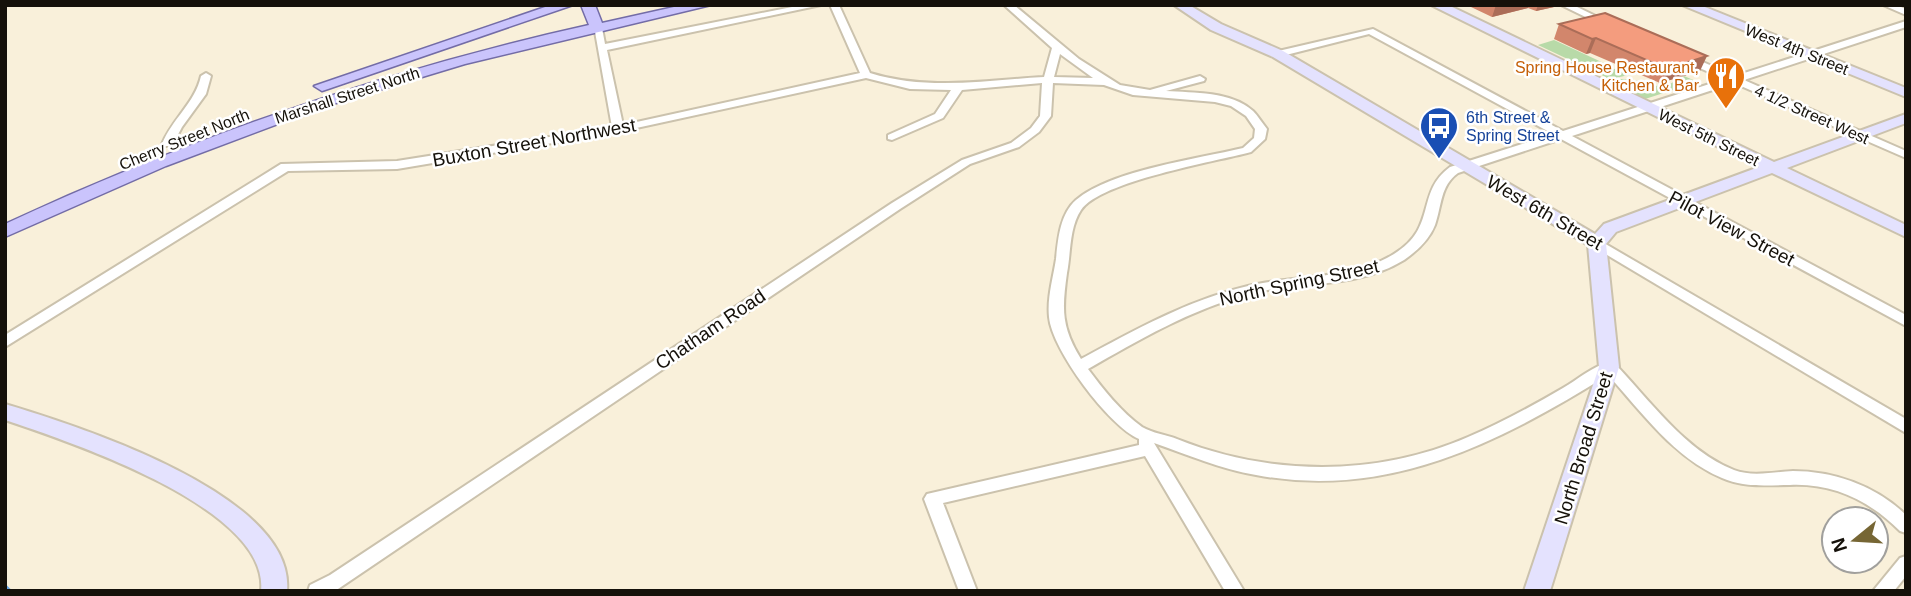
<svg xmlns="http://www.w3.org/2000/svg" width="1911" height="596" font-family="Arial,sans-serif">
<rect width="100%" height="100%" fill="#f9f0da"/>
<!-- green -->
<g fill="#b8daa8">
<polygon points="1554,40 1608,65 1608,66 1593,71 1538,45"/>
<polygon points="1618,68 1632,74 1616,78 1629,86 1619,79 1631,79 1643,83 1638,87 1668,85 1684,76 1698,82 1645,99 1598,73"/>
</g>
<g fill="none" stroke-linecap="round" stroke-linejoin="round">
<!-- stream -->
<polyline stroke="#68a7e7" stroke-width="5" points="5,587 9,591"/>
<defs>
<g id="street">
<path d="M802 5H821L607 50 623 125 860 73 830 5H839L870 73C928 91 985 80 1044 77L1052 48 1004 5H1014L1079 59 1120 85 1150 90 1200 76 1205 79 1204 81 1166 91C1194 93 1231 91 1253 111 1258 116 1262 123 1267 129L1265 139 1251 152C1214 162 1101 181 1081 210 1069 228 1071 253 1067 273 1062 309 1061 327 1081 359 1135 330 1188 300 1248 286 1296 274 1350 281 1394 254 1438 227 1415 193 1450 167L1553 134 1369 34 1278 57 1273 54 1274 52 1373 29 1563 131 1725 79 1681 60V56H1689L1735 76 1906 21V27L1744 80 1906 151V158L1734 83 1572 136 1906 315V326L1561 139 1458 173C1440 186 1442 205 1435 225 1429 240 1417 251 1404 260 1357 289 1299 281 1248 294 1190 310 1139 340 1088 369 1103 389 1121 412 1142 427 1152 433 1167 435 1177 439 1270 476 1376 477 1468 437 1501 423 1532 406 1563 388 1577 380 1593 366 1609 362L1614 363C1650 400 1685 451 1734 470 1752 477 1774 472 1793 471 1834 471 1876 486 1906 515V533L1900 531C1870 501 1833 483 1790 485 1767 485 1744 488 1722 478 1674 458 1642 412 1608 375 1500 442 1388 500 1256 475 1221 469 1188 455 1154 443L1244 591H1225L1145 456 943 503 977 591H959L924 499 927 494 1139 445V439C1109 426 1052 350 1049 317 1047 298 1053 278 1056 259 1058 239 1060 214 1076 200 1112 170 1197 159 1243 148L1254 138 1255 129 1246 116 1231 106 1215 102 1133 95 1104 85 1053 83 1051 116 1039 132 1019 147 970 164 900 209 335 591H308L310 585 330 575 892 203 962 160 1011 143 1031 128 1040 116 1042 83 962 90 943 118 892 140 888 139V135L935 114 951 90 910 89 866 78 618 132 397 169 288 171 5 347V335L281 164 397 161 612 127 594 26 602 28 605 44ZM1060 54 1093 78 1054 77Z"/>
<polygon points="1561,5 1573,5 1610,23 1602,25"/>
<polygon points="1883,5 1896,5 1906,9 1906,15"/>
<path d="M206 73 211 76 206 94 182 127 172 146H164L162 144C172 119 195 103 201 76Z"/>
<polygon points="1597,239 1906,419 1906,433 1592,246 1590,243 1592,240"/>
<polygon points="1906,556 1906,576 1894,591 1873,591 1900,558"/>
</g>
<g id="secondary">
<polygon points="1174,5 1189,5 1221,24 1283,51 1595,234 1604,224 1759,167 1431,5 1448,5 1774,162 1906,114 1906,123 1787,168 1906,225 1906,237 1772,173 1616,232 1606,244 1619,367 1550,591 1524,591 1599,367 1588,245 1273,57 1211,30"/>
<polygon points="1682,5 1700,5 1906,88 1906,97"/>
<path d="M5 404C78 426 296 495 287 591H261C270 508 68 441 5 420Z"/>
</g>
<g id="primary">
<polygon points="551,5 573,5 328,89 322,91 314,86"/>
<path d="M581 5H595L602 23 683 5H711L465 64 323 107 166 166 5 237V224C193 137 386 70 589 25Z"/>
</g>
</defs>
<!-- street casing -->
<use href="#street" stroke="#cbc2ad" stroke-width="4"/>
<!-- secondary casing -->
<use href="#secondary" stroke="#cbc2ad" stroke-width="4"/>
<!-- primary casing -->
<use href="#primary" stroke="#736ca6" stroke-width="3"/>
<!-- street -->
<use href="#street" fill="#fff" fill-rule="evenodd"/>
<!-- secondary -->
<use href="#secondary" fill="#e4e2fe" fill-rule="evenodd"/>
<!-- primary -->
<use href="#primary" fill="#cac4fc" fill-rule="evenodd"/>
</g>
<!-- wall -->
<g fill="#d2866c">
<polygon points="1471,5 1555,5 1554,7 1536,11 1528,8 1492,17 1471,7"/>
<polygon points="1559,24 1700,71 1660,83 1590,53 1586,54 1554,39"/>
</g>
<!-- shaded-wall -->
<g fill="#ab6d58">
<polygon points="1496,5 1528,5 1528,8 1492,17"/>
<polygon points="1538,5 1555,5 1554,7 1536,11"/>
<polygon points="1596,38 1590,53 1586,54 1592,39"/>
<polygon points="1707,56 1700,71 1660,83 1667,69"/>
</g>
<!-- building -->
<polygon fill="#f49c7e" stroke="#ab6d58" stroke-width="2" points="1605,13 1707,56 1667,69 1596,38 1592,39 1559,24"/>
<!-- icons -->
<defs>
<symbol id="restaurant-pin" viewBox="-11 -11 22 30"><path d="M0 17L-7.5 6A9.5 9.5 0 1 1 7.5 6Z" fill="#e8710a" stroke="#fff"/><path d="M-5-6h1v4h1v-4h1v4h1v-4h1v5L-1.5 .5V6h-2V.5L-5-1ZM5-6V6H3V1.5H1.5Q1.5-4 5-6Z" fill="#fff"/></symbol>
<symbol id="bus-pin" viewBox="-11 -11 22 30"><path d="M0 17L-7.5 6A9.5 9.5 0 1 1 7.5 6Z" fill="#1a4fb4" stroke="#fff"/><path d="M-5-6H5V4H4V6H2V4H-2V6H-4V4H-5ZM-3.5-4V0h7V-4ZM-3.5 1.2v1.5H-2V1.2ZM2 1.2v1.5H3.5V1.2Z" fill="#fff"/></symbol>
</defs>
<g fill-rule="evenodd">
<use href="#restaurant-pin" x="1704" y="54" width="44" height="60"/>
<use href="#bus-pin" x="1417" y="104" width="44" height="60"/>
</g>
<g text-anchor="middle" stroke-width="5" stroke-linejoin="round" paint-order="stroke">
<!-- far-street labels -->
<g font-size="16" fill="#15110a" stroke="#fff">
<text transform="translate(1797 49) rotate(22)" y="6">West 4th Street</text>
<text transform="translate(347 95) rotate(-18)" y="6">Marshall Street North</text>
<text transform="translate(1812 114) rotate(24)" y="6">4 1/2 Street West</text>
<text transform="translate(1709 137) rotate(26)" y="6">West 5th Street</text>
<text transform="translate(184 139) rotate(-22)" y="6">Cherry Street North</text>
</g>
<!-- far-food labels -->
<g font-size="16" fill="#c56008" stroke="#fff" text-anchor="end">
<text x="1699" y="73">Spring House Restaurant,<tspan x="1699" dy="18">Kitchen &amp; Bar</tspan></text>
</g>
<!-- far-transit labels -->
<g font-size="16" fill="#164399" stroke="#fff" text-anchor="start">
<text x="1466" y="123">6th Street &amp;<tspan x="1466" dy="18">Spring Street</tspan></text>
</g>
<!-- street labels -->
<g font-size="19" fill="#15110a" stroke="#fff">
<text transform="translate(534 142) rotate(-10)" y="7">Buxton Street Northwest</text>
<text transform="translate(1545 212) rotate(30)" y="7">West 6th Street</text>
<text transform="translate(1732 228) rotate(28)" y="7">Pilot View Street</text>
<text transform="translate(1299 282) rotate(-12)" y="7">North Spring Street</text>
<text transform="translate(710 329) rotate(-34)" y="7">Chatham Road</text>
<text transform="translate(1583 448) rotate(-73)" y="7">North Broad Street</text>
</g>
</g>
<!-- border -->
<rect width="1911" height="596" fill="none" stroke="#15110a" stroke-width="14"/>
<!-- north arrow -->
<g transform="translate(1855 540) rotate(252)"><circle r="33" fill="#ffffff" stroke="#a1a09d" stroke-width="2"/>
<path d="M0-5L12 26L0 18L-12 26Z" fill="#766634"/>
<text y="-10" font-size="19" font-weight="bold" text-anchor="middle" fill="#15110a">N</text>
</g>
</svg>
